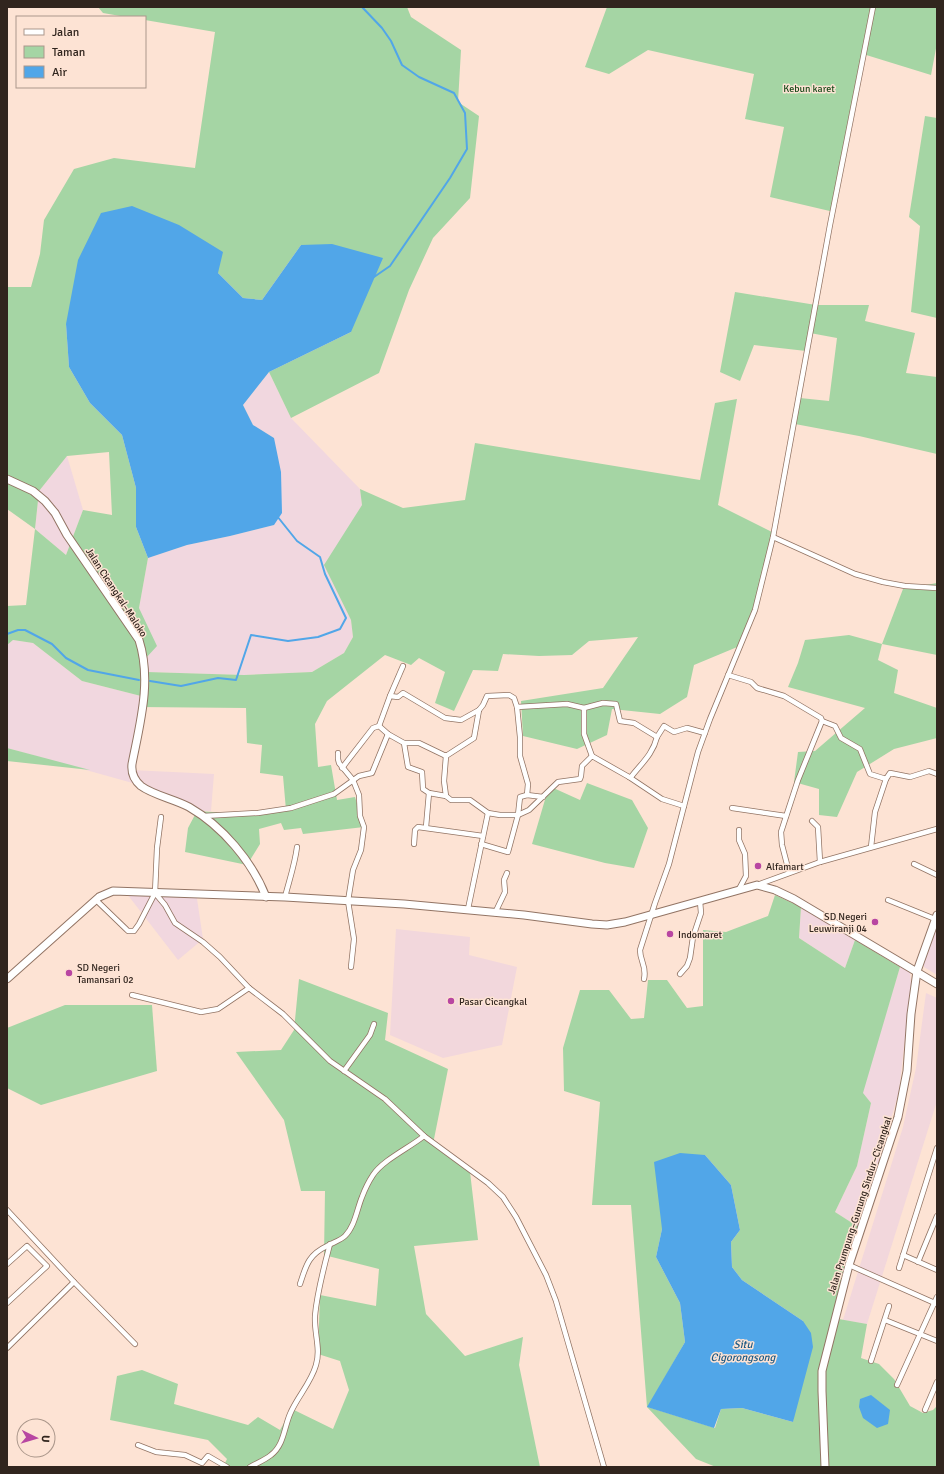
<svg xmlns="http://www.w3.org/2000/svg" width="944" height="1474" font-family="Signika,sans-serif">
<rect width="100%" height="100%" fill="#fde3d4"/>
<!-- commercial -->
<g fill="#f2d7dc">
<polygon points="131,770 214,774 211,811 197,811 174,796 129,782"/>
<polygon points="396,929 470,937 469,955 517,967 502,1045 443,1058 390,1035"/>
<polygon points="926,993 937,998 937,1101 867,1324 843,1320 903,1127 916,1068"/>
</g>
<!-- industrial -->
<g fill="#f1d7df">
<polygon points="269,372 291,418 360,489 362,505 325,565 351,620 353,637 344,653 312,672 244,675 147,672 139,608 148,558 187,545 230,536 274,525 274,438 253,425 243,405"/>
<polygon points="67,456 83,510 66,555 35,529 39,491"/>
<polygon points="13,640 33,643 82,681 141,696 129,782 7,748 7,645"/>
<polygon points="124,890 196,892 203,939 178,960"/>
<polygon points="801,907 855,940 845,968 799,938"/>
<polygon points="937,923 937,975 924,967 923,960"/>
<polygon points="900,967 910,972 911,985 899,1091 860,1228 835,1212 857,1166 871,1103 862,1093"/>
</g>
<!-- green -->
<g fill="#a5d5a4" fill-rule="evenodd">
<path d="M98 7H407L411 17 461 50 458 102 479 116 470 198 433 238 409 290 379 373 291 418 269 372 351 332 301 245 262 300 243 298 218 273 66 324 69 367 90 403 122 435 136 488V527L148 558 139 608 157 646 146 658 147 672 244 675 312 672 344 653 353 637 351 620 324 565 362 505 360 489 403 508 465 500 475 443 700 480 715 403 737 399 718 505 774 533 756 614 742 645 694 665 687 697 660 714 612 709 607 735 577 749 523 736 521 701 603 688 638 637 589 641 572 655 539 656 503 654 498 671 473 670 454 711 435 703 445 672 419 658 411 665 385 655 327 701 315 724 318 767 331 765 337 800 355 797 364 827 303 834 301 828 284 830 281 823 259 829 260 844 247 865 185 852 188 828 197 811 258 815 286 810 283 776 260 773 262 745 247 743 246 708 139 707 141 696 82 681 33 643 13 640 7 645V606L26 605 35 529 7 509 8 391 7 389V287H31L40 254 44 220 74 169 114 158 195 168 215 32 145 20V17H126L103 13ZM109 452 112 515 83 510 66 555 35 529 39 491 67 456Z"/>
<polygon points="607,7 937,7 937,43 931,75 863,54 834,212 770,197 784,127 745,119 754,74 648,50 609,74 585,67"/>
<polygon points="925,116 937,118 937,318 911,312 920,226 909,217"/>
<polygon points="735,292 816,305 869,305 865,321 915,333 906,373 937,377 937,454 859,436 795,424 800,398 829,401 837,338 810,333 806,351 754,345 740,381 720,372"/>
<polygon points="937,583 937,655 882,644 878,660 898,670 894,693 937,708 937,738 894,749 857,772 837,817 819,815 819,789 794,782 798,752 815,751 865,708 788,687 798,663 805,640 849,635 882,644 903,589"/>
<polygon points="7,748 90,770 7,761"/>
<polygon points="587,783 632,800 648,828 634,868 605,863 532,844 549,786 580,800"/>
<path d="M775 895 801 907 799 938 845 968 855 940 900 967 863 1093 871 1103 857 1166 835 1212 860 1228 833 1318 867 1324 861 1358 879 1364 894 1379 910 1406 923 1413 933 1410 937 1406V1467H716L696 1459 647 1407 631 1205H592L600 1102 564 1091 563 1048 580 990H609L631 1019 644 1018 648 980H667L687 1008 703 1006V930L726 932 768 916ZM705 1155 731 1185 740 1230 731 1242 732 1267 742 1280 803 1321 793 1422 742 1408 721 1409 715 1428 648 1407 685 1342 680 1303 656 1257 662 1229Z"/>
<polygon points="299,979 388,1013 385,1040 448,1069 433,1144 470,1172 478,1240 414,1246 426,1314 465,1356 523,1337 519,1365 540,1467 223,1467 227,1459 208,1440 110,1420 117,1376 142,1370 178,1384 174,1404 248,1425 258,1417 280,1430 292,1409 333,1429 349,1390 340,1361 318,1354 320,1295 376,1306 379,1269 324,1255 325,1191 301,1191 284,1120 236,1052 281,1050 294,1030"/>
<polygon points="65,1005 152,1005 157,1071 41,1105 7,1088 7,1028"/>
</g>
<!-- water -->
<g fill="#51a6e8">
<polygon points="132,206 179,225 223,252 218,273 243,298 262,300 301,245 332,244 383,258 351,332 269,372 243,405 253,425 274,438 281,472 282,513 274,525 230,536 187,545 148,558 136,527 136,488 122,435 90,403 69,367 66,324 78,260 101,213"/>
<polygon points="680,1153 705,1155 731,1185 740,1230 731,1242 732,1267 742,1280 803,1321 811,1333 813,1347 793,1422 742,1408 721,1409 714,1428 647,1407 685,1342 680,1303 656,1257 662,1229 654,1162"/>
<polygon points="871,1395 890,1410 888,1424 877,1428 863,1418 859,1407 860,1399"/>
</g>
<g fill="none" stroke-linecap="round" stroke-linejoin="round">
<!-- stream -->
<g stroke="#51a6e8" stroke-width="2">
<polyline points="362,7 382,28 391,41 402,65 419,77 454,93 465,113 467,149 450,178 390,266 374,277"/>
<polyline points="7,634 18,630 25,630 52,644 66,658 88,670 139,680"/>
<polyline points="150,681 181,686 218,678 236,680 251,635 288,641 318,637 340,629 346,618 325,574 320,557 297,541 277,516"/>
</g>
<defs>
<g id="street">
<polyline points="773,537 855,574 883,582 905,586 937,588"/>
<polyline points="728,675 751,682 757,688 784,696 821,718 822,721 798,780 781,832 782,845 789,872"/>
<polyline points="390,696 403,666"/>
<polyline points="517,707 520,737 520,756 528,784 527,795"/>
<polyline points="584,708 584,734 592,756"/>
<polyline points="822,721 835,726 841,738 860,749 870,774 886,779 890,773 910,777 929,771 937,774"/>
<polyline points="379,726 390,696 398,697 403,693 445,718 461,720 479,710"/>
<polyline points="404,743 408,767 422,772 423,789 429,793 446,796"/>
<polyline points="338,753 338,759 339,763 353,780 359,795 360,816 364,827 361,850 353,870 348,901 354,939 351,967"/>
<path d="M446 756 444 781 446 796 451 800H470L488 813 500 815H518L529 810 558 782 580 779 581 776 582 766 592 756 629 777H631C641 764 653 754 657 737"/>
<polyline points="342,768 373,728 379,726 388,734"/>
<polyline points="629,777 662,799 684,806"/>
<polyline points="732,808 786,816"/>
<polyline points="203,816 258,813 291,808 334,794 359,776 372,773 388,734 404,743 419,743 446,756 474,738 479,710 483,705 487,696 509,695 514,698 517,707 567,704 584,708 603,703 616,704 620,721 634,723 657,737 664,726 674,732 687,728 705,733"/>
<polyline points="812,821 818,827 820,862"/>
<polyline points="426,827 429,793"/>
<polyline points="739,830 739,840 745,854 746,876 739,889"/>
<polyline points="414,844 415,830 418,827 483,836"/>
<polyline points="481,844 508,852 518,815 520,797 527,795 543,797"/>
<polyline points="871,847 875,812 886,779"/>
<polyline points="914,864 937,875"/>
<polyline points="757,885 820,862 937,829"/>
<polyline points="155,893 165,905 175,923 203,942 220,957 249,988 283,1014 330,1061 385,1099 424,1136 488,1183 503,1197 516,1217 546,1275 556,1301 604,1467"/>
<path d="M285 897C289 881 295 864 297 847"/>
<polyline points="96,900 126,929 128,931 134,931 139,924 155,893 157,848 161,817"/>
<polyline points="888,900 935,919"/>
<polyline points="468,909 488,813"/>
<polyline points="495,913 505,892 504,880 507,873"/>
<polyline points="680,974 687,966 690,958 693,937 701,913 700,901"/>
<path d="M644 979C647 966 640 962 640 950L655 903 669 864 698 752 710 719 755 610 773 537 830 225 873 7"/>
<polyline points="132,995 201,1012 218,1009 249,988"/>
<polyline points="344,1071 370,1035 374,1024"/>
<polyline points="7,1210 74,1282 135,1344"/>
<polyline points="903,1255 937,1270"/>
<polyline points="918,1262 937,1216"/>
<polyline points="7,1264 27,1246 47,1266 7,1303"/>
<polyline points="849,1265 937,1304"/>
<polyline points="899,1268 937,1148"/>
<path d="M300 1284C306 1266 308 1255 327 1246 332 1243 341 1240 345 1236 355 1226 357 1209 362 1197 365 1189 369 1181 373 1175 383 1160 409 1148 424 1136"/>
<polyline points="885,1320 937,1341"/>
<polyline points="7,1348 74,1282"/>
<polyline points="871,1361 889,1306"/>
<polyline points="897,1385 937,1297"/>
<polyline points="925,1410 937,1382"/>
<polyline points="138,1445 156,1452 185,1455 202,1463 208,1456 227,1467"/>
<path d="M250 1467C257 1463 265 1460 271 1455 284 1445 284 1428 290 1414 297 1397 311 1383 316 1365 321 1349 314 1333 315 1316 317 1292 324 1267 330 1244"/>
</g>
<g id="secondary">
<path d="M7 479 33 491 45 501 55 513 67 535 139 640C152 681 140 723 132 764 131 773 134 780 141 786 153 795 174 799 189 807 222 826 252 861 266 897"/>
<polyline points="7,979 99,897 113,891 285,897 404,904 524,915 592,924 607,925 625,922 757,885 775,890 794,899 937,984"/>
<polyline points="825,1467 822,1391 822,1371 849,1265 898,1117 907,1071 911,1014 917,971 937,915"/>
</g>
</defs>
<!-- street casing -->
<use href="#street" stroke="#927464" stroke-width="6"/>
<!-- secondary casing -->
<use href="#secondary" stroke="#927464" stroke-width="9"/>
<!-- street -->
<use href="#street" stroke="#fff" stroke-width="4.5"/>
<!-- secondary -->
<use href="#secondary" stroke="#fff" stroke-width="7"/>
</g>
<!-- markers -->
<g fill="#b846a2" stroke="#fde3d4" stroke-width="1.5">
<circle cx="758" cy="866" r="4"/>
<circle cx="875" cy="922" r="4"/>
<circle cx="670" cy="934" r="4"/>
<circle cx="69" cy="973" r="4"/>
<circle cx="451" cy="1001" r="4"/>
</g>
<g text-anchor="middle" stroke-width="3" stroke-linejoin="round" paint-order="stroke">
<!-- park labels -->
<g font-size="10" fill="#174919" stroke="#fde3d4">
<text x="809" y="92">Kebun karet</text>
</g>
<!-- street labels -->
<g font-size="10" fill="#31251e" stroke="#fde3d4">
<text transform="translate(117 592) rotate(57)" y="4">Jalan Cicangkal–Maloko</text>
<text transform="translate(859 1205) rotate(-72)" y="4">Jalan Prumpung–Gunung Sindur–Cicangkal</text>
</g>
<!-- poi labels -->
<g font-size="10" fill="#31251e" stroke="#fde3d4" text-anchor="start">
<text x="766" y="870">Alfamart</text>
<text x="867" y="920" text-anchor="end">SD Negeri<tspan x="867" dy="12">Leuwiranji 04</tspan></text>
<text x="678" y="938">Indomaret</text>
<text x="77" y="971">SD Negeri<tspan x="77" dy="12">Tamansari 02</tspan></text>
<text x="459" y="1005">Pasar Cicangkal</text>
</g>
<!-- water labels -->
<g font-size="11" font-style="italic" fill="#1a5883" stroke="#fde3d4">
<text x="743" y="1348">Situ<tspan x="743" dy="13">Cigorongsong</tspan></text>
</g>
</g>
<!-- border -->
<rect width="944" height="1474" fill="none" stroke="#31251e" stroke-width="16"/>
<!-- legend -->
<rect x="16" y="16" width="130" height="72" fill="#fde3d4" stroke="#ab978b"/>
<rect x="24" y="29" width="20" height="6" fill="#ffffff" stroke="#ab978b"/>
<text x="52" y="36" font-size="12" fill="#31251e">Jalan</text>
<rect x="24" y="46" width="20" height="12" fill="#a5d5a4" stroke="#ab978b"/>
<text x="52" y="56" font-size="12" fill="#31251e">Taman</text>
<rect x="24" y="66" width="20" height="12" fill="#51a6e8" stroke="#ab978b"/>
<text x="52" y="76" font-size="12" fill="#31251e">Air</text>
<!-- north arrow -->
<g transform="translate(36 1438) rotate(95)"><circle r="19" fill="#fde3d4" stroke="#ab978b"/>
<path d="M0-3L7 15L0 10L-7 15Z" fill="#b846a2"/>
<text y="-6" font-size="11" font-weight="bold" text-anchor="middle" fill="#31251e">U</text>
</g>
</svg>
